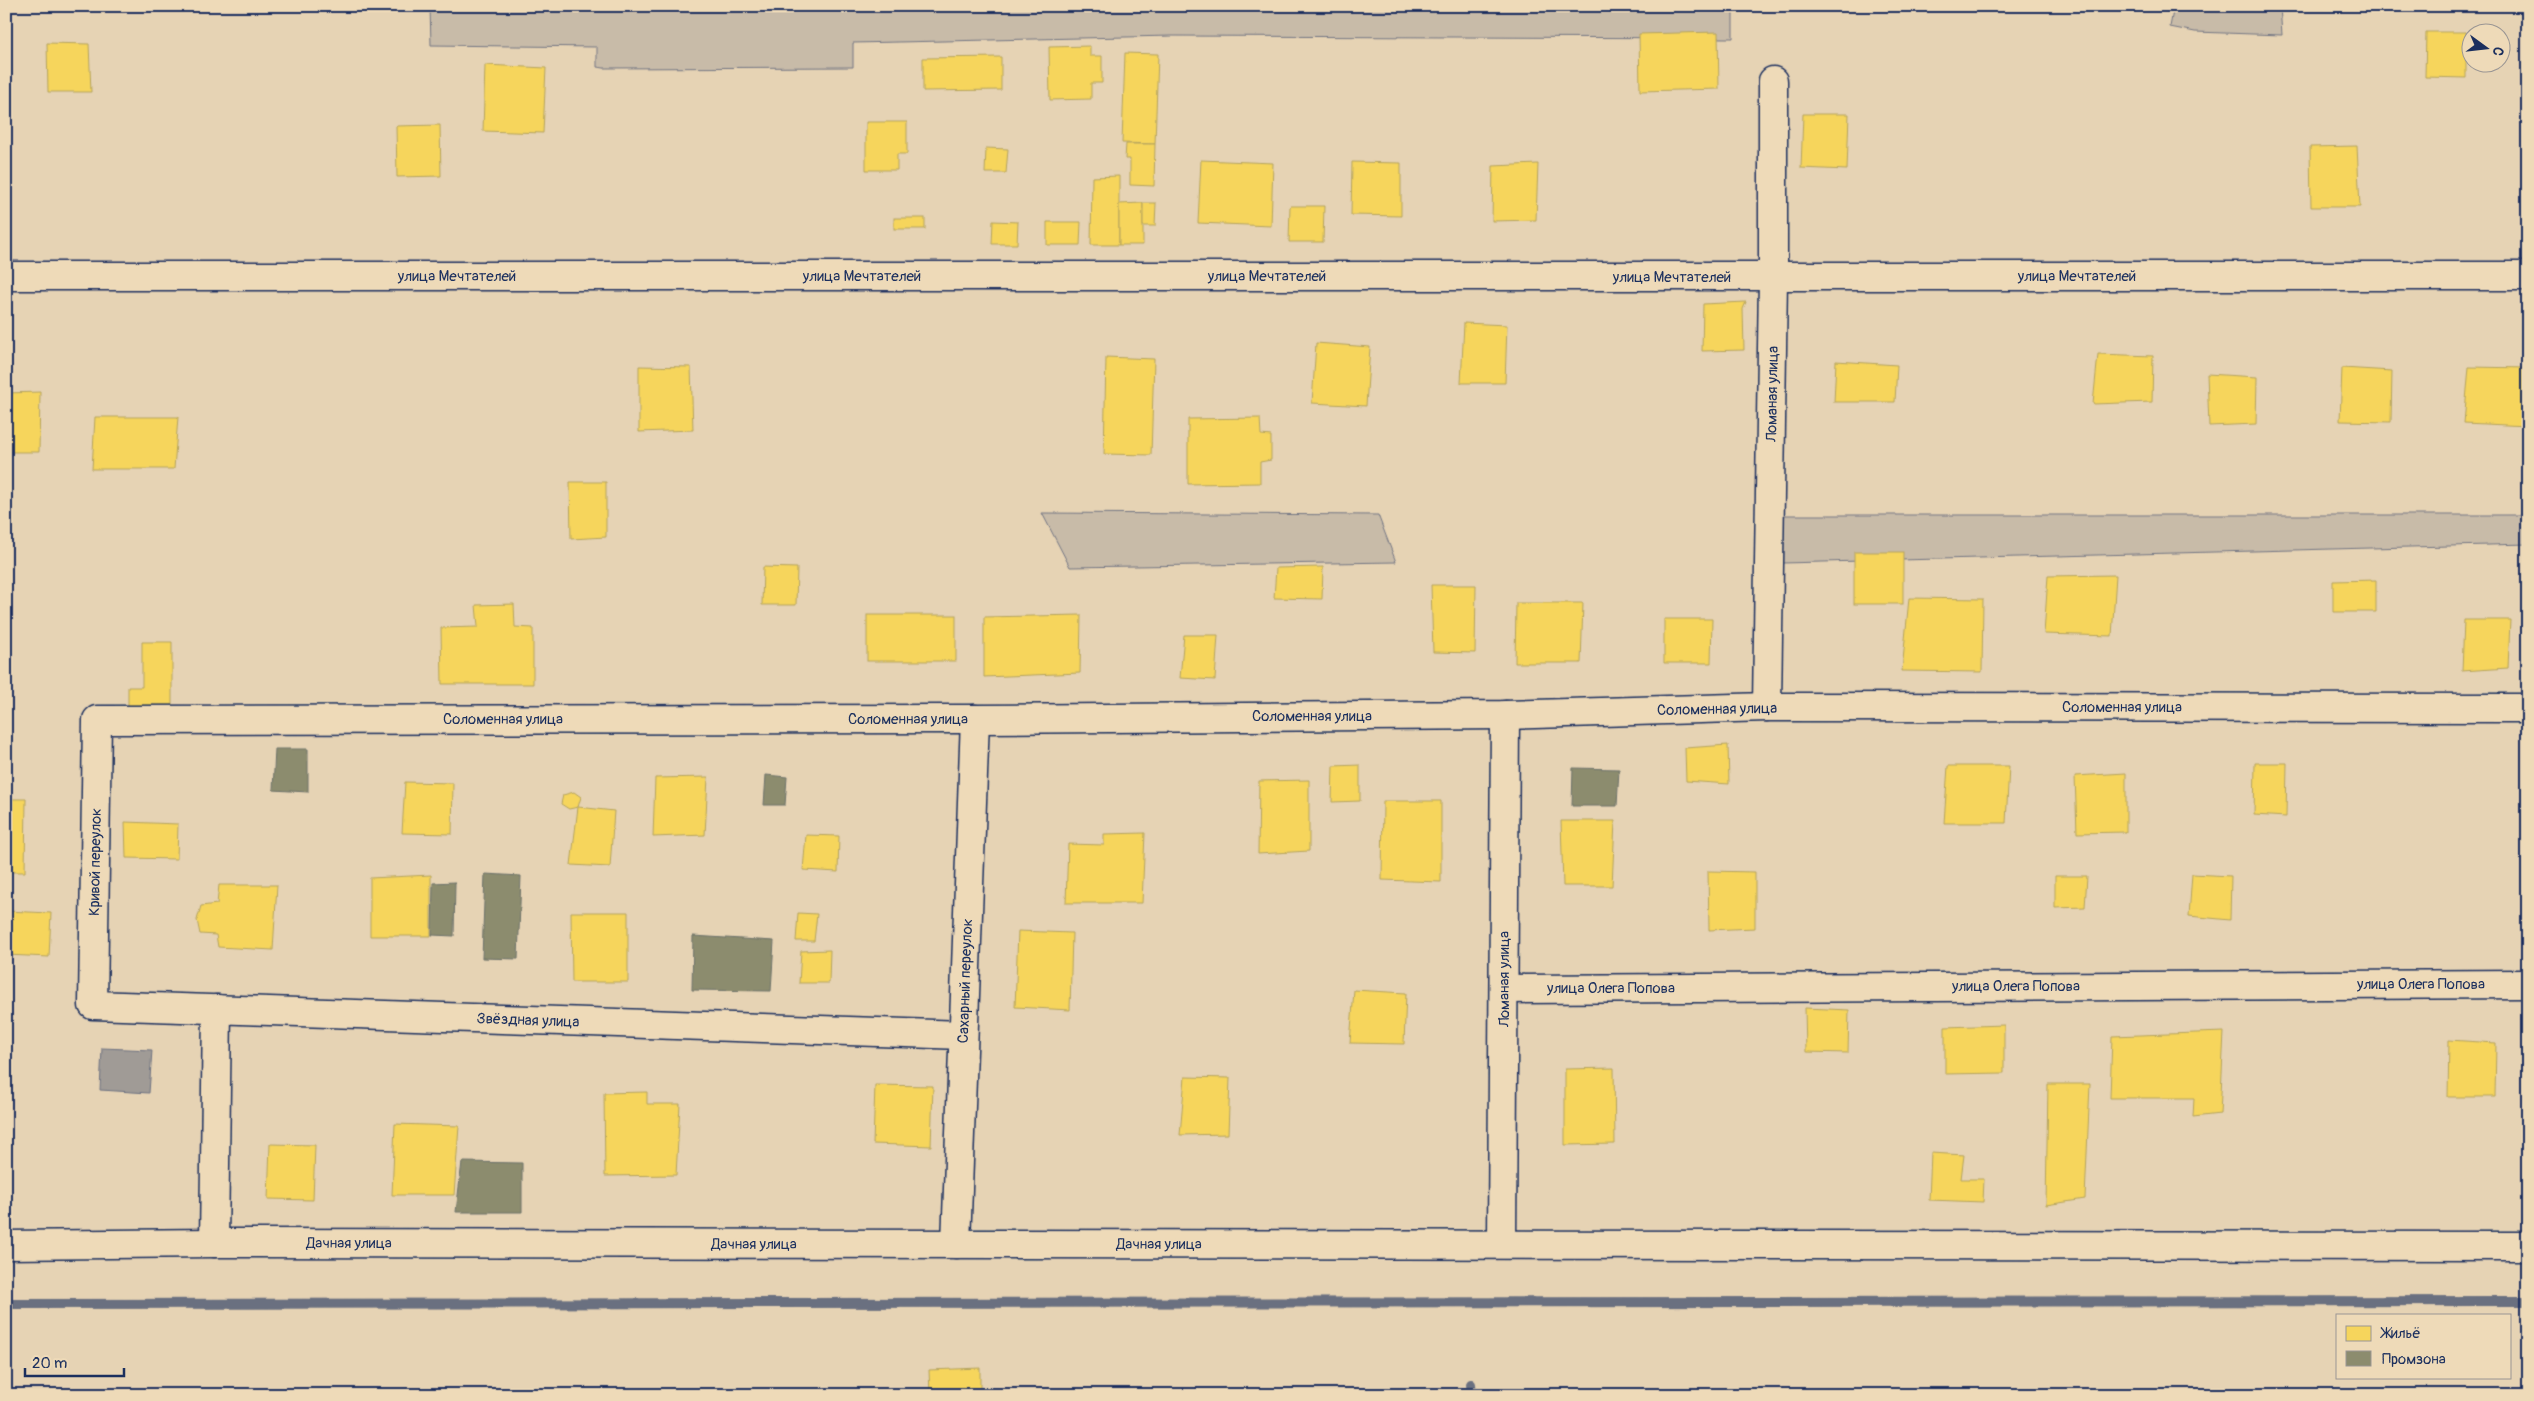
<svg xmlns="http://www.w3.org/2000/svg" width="2534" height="1401" font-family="Pangolin,sans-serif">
<rect width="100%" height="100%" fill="#e6d3b4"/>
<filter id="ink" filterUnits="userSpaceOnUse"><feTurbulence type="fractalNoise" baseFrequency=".02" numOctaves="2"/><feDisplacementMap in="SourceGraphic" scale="10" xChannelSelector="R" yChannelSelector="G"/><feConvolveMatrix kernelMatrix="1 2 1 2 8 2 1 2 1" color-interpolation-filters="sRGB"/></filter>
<g filter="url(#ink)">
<!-- green -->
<g fill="#c8bba8" stroke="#727583">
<polygon points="430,6 1733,6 1733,38 1171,36 853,43 853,67 604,68 597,67 597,47 431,45"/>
<polygon points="2174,6 2280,6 2282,35 2195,32 2170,27"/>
<polygon points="1042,513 1378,515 1396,562 1070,567"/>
<polygon points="1783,515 2528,515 2528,544 1783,563"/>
</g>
<!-- water -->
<polygon fill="#a09b96" stroke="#6b7080" points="102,1048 152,1050 149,1093 100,1090"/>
<!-- homes -->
<g fill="#f6d55c" stroke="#b4a35d">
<polygon points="1718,32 1719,89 1640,91 1639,34"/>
<polygon points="2426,32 2466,32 2466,78 2425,77"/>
<polygon points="47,43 89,44 91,92 48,92"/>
<polygon points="1090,46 1090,56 1102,56 1102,83 1091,83 1091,99 1050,100 1049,47"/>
<polygon points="1125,53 1158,54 1155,144 1122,143"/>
<polygon points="1001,57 1001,90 923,91 923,58"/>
<polygon points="485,65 546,68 543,133 483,131"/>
<polygon points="1803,114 1849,114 1847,170 1801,168"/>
<polygon points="866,122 907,122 907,154 897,154 897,170 866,170"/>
<polygon points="440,125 441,176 397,177 396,126"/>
<polygon points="1126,144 1155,144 1154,186 1130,185 1130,159 1125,159"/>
<polygon points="2357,146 2360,207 2311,207 2310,147"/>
<polygon points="986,148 1008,149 1006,173 985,173"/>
<polygon points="1201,160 1273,163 1271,226 1198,223"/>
<polygon points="1352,162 1401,163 1401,216 1351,215"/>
<polygon points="1538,164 1536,220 1492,221 1493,166"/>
<polygon points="1119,176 1119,245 1091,245 1092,177"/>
<polygon points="1143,203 1143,245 1119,245 1119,204"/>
<polygon points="1143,203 1156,203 1155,226 1143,226"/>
<polygon points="1290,206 1324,206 1323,242 1289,242"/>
<rect x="894" y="218" width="31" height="11"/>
<polygon points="993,221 1018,222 1017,244 992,244"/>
<polygon points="1047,222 1081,222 1080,245 1047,245"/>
<polygon points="1746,302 1743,309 1744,350 1702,351 1703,304"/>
<polygon points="1464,323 1507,325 1505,383 1461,383"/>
<polygon points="1316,343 1370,347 1366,406 1312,403"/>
<polygon points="2098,354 2153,356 2152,402 2093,404"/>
<polygon points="1106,357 1154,359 1151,455 1104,454"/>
<polygon points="1836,361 1897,365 1895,402 1834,402"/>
<polygon points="639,366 691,367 693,430 639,432"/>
<polygon points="2469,367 2528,368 2527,426 2464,423"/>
<polygon points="2342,368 2392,371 2391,422 2340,421"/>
<polygon points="2207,374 2257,377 2256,424 2209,426"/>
<polygon points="40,392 39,452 6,452 6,393"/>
<polygon points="95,417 178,417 174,469 92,469"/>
<polygon points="1260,418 1261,435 1271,436 1271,460 1260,462 1260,483 1188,484 1188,419"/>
<polygon points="570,482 606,482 606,537 571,539"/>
<rect x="1854" y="552" width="49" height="52"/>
<polygon points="763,567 797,568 796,605 762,605"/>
<polygon points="1323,567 1322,599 1274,598 1276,568"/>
<polygon points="2116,575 2112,636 2044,634 2048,576"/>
<polygon points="2376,580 2376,612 2333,612 2333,581"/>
<polygon points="1431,585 1476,585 1475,653 1433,652"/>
<polygon points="1909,598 1983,599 1982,672 1902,671"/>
<polygon points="1516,603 1583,603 1581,663 1515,663"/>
<polygon points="514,604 515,627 533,628 533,684 442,684 441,628 478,627 476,605"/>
<rect x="867" y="615" width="89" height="46"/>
<polygon points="1081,615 1080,673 984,677 984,617"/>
<polygon points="1664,619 1712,619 1711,663 1664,663"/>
<polygon points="2464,620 2510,620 2508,668 2462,671"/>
<polygon points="1184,635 1218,635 1215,680 1180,678"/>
<polygon points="142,642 172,642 172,709 128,709 128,687 142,687"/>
<polygon points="1728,745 1729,784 1686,781 1685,748"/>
<polygon points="2255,763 2287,763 2286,817 2254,815"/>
<polygon points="1360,765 1360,801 1332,802 1333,766"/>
<polygon points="1948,766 2009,766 2006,823 1944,823"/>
<polygon points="2126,773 2126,832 2077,833 2075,776"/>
<polygon points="708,777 705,835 653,837 655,778"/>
<polygon points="1309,780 1309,851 1258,854 1259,781"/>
<polygon points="405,782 453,783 452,834 402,833"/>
<polygon points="574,792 581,797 578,807 569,809 561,804 563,795"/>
<polygon points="6,799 26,799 25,872 6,872"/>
<polygon points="1383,801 1441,801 1441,882 1382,880"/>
<polygon points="578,807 614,811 610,867 571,865"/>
<polygon points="1561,821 1615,821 1612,886 1563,886"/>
<polygon points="125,822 178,824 177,859 126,858"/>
<polygon points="1145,833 1142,903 1066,903 1068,844 1104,845 1104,834"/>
<polygon points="806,835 839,836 838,872 803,870"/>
<polygon points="1708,871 1755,872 1755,928 1709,930"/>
<polygon points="2192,874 2231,876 2230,920 2189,916"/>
<polygon points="431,875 431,936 370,936 370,878"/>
<polygon points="2055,876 2087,876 2085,907 2055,908"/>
<polygon points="219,885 277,885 273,950 218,947 216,935 200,934 197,920 201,906 217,904"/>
<polygon points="6,911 51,913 49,957 6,955"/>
<polygon points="571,912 628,912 628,982 572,982"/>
<polygon points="798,913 817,914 814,941 796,941"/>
<polygon points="1018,931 1072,933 1070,1010 1015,1007"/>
<polygon points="830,950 829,983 799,983 801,951"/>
<polygon points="1354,990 1406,993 1404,1044 1350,1043"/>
<polygon points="1805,1008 1849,1010 1848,1053 1806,1052"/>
<polygon points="2004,1025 2004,1073 1945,1074 1945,1027"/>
<polygon points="2224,1032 2220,1114 2193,1117 2194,1098 2110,1098 2112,1036"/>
<polygon points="2449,1040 2496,1043 2495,1097 2448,1097"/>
<polygon points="6,1066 11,1066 9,1101 6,1100"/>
<polygon points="1614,1068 1615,1144 1565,1145 1565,1069"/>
<polygon points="1185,1077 1230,1078 1228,1134 1180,1135"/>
<polygon points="2048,1084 2090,1084 2085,1199 2046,1205"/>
<polygon points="875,1085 933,1086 931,1146 873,1144"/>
<polygon points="647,1092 647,1104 680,1104 676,1175 605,1176 604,1093"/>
<polygon points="395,1124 459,1126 454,1195 392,1195"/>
<polygon points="270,1144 315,1145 313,1200 268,1199"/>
<polygon points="1931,1153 1964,1155 1961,1179 1984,1179 1983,1202 1929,1200"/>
<polygon points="980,1368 980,1395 930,1395 929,1370"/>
<rect x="845" y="1391" width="46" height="4"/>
<polygon points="302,1392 362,1393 362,1395 302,1395"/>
</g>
<!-- industry -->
<g fill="#8c8c6e" stroke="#6a7069">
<polygon points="275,749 308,749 308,792 273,790"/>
<polygon points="1573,768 1619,769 1617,806 1572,806"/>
<polygon points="766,775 787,777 785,805 764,805"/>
<polygon points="485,874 521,876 518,959 482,958"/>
<polygon points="455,882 454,936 432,935 433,883"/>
<polygon points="693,936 774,941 771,991 692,990"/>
<polygon points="462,1162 522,1163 522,1212 456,1212"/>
</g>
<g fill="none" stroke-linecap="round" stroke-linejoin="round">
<!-- stream -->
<g stroke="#6b7080" stroke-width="10">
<polyline points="6,1304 2528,1301"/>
<polyline points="1471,1384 1472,1395"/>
</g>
<defs>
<g id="minor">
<polyline points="6,276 2528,276"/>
<polyline points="1767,707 1773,277 1773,81"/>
<polyline points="1504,989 2528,984"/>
<polyline points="963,1035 93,1005 97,720 975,719 1505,715 1767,707 2528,708"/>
<polyline points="214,1243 217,1009"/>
<polyline points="956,1244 975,719"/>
<polyline points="1502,1244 1505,715"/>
<polyline points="6,1245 214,1243 2528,1246"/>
</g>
</defs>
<!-- minor casing -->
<use href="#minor" stroke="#1b2f5e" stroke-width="31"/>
<!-- minor -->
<use href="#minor" stroke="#eedab8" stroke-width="28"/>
</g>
</g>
<g text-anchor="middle" stroke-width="5" stroke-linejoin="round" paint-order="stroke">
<!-- street labels -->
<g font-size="15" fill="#1b2f5e" stroke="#eedab8">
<text x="457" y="281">улица Мечтателей</text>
<text x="862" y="281">улица Мечтателей</text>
<text x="1267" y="281">улица Мечтателей</text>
<text x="2077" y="281">улица Мечтателей</text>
<text x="1672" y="282">улица Мечтателей</text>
<text transform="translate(1772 394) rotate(-89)" y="5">Ломаная улица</text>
<text x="2122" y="712">Соломенная улица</text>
<text transform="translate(1717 709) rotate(-1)" y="5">Соломенная улица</text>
<text x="1312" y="721">Соломенная улица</text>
<text x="503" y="724">Соломенная улица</text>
<text x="908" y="724">Соломенная улица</text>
<text transform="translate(95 862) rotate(-89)" y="5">Кривой переулок</text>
<text transform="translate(1504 979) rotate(-90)" y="5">Ломаная улица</text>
<text transform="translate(965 981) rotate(-88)" y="5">Сахарный переулок</text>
<text x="2421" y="989">улица Олега Попова</text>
<text x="2016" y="991">улица Олега Попова</text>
<text x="1611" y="993">улица Олега Попова</text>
<text transform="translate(528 1020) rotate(2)" y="5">Звёздная улица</text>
<text x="349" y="1248">Дачная улица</text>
<text x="754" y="1249">Дачная улица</text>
<text x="1159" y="1249">Дачная улица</text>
</g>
</g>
<!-- margin -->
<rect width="2534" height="1401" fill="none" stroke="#eedab8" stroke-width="25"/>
<rect x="12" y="12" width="2509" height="1376" fill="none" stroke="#1b2f5e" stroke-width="2" filter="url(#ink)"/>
<!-- legend -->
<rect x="2336" y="1314" width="175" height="65" fill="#eedab8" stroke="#9a9694"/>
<rect x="2346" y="1326" width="25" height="15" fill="#f6d55c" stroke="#9a9694"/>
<text x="2382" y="1338" font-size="15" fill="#1b2f5e">Жильё</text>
<rect x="2346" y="1351" width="25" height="15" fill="#8c8c6e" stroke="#9a9694"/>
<text x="2382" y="1364" font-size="15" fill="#1b2f5e">Промзона</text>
<!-- north arrow -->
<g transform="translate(2486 48) rotate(105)"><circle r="24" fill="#eedab8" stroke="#9a9694"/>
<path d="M0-4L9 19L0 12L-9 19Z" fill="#1b2f5e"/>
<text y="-8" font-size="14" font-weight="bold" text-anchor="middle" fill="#1b2f5e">С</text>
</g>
<!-- scale -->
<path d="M25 1368v8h99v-8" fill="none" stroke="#1b2f5e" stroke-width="2.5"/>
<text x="32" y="1368" font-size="15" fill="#1b2f5e" stroke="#eedab8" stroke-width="4" paint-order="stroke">20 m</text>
</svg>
